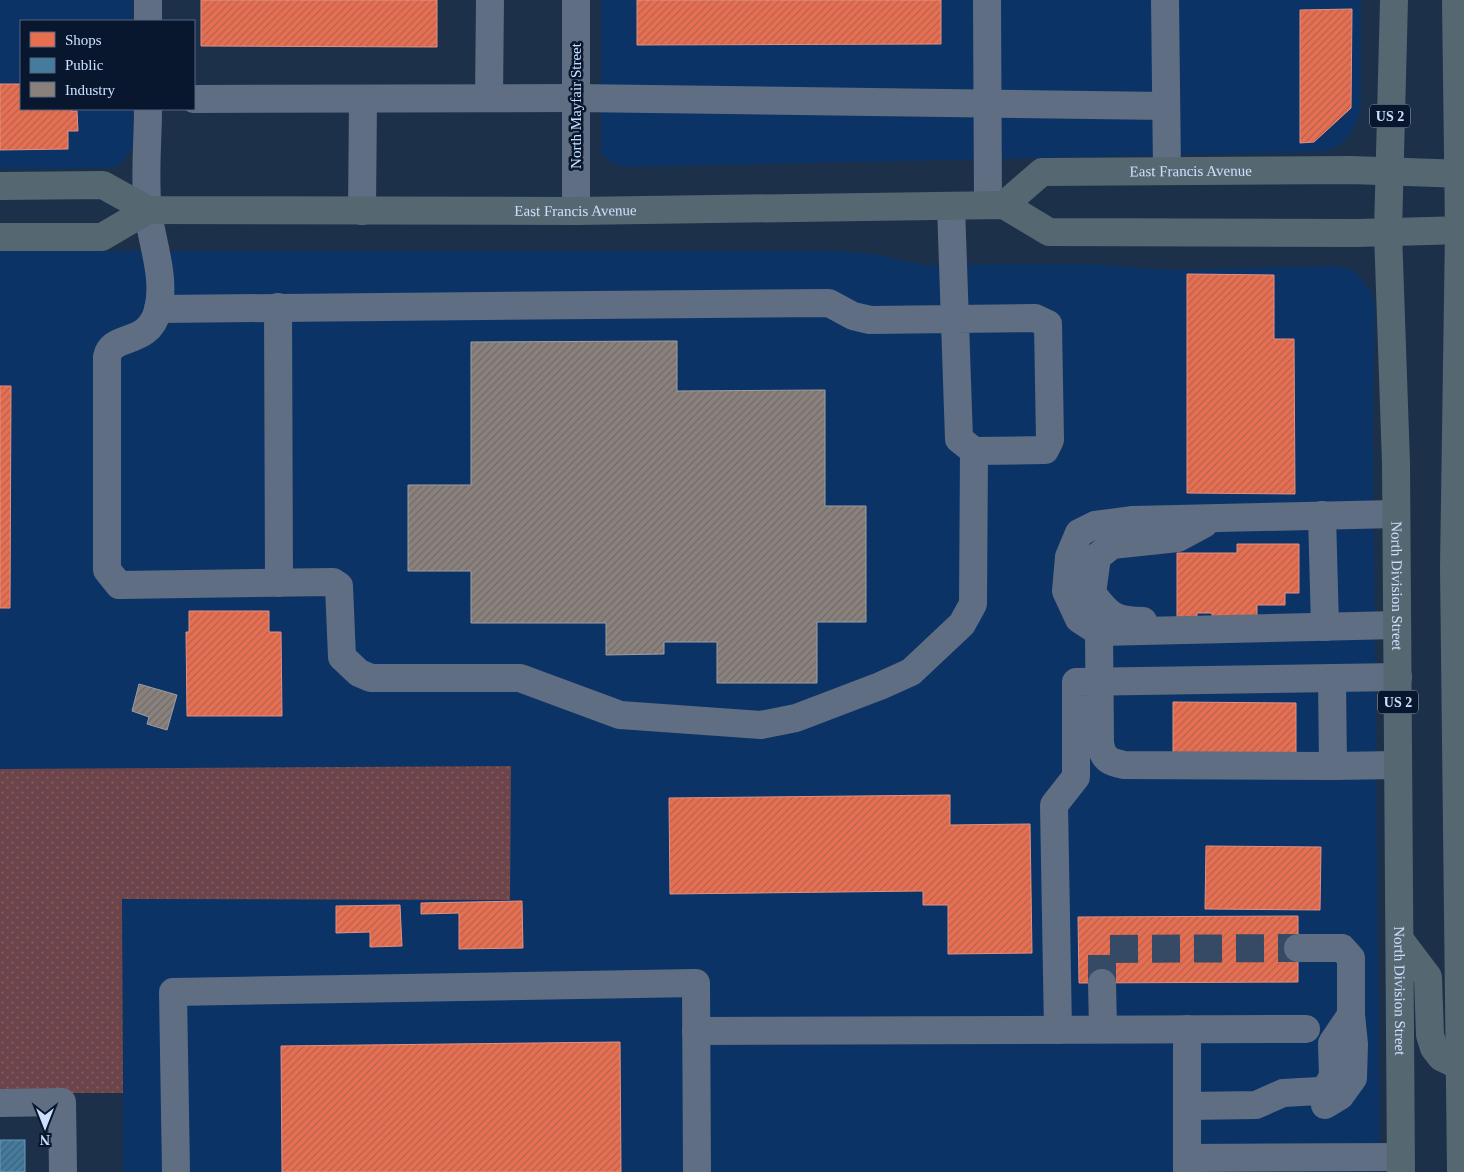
<svg xmlns="http://www.w3.org/2000/svg" width="1464" height="1172" font-family="Georgia,serif">
<defs>
<pattern id="grass-dots" width="8" height="8" patternUnits="userSpaceOnUse" patternTransform="scale(1.25)"><rect width="8" height="8" fill="#6c444a"/><path d="M2 2h.1M6 6h.1" fill="none" stroke="#805f65" stroke-width="1.8" stroke-linecap="round"/></pattern>
<pattern id="shops-hatch" width="6" height="6" patternUnits="userSpaceOnUse" patternTransform="scale(1.25)"><rect width="6" height="6" fill="#e76f51"/><path d="M-1 1l2-2M0 6l6-6M5 7l2-2" fill="none" stroke="#b46250"/></pattern>
<pattern id="public-hatch" width="6" height="6" patternUnits="userSpaceOnUse" patternTransform="scale(1.25)"><rect width="6" height="6" fill="#457b9d"/><path d="M-1 1l2-2M0 6l6-6M5 7l2-2" fill="none" stroke="#416279"/></pattern>
<pattern id="industry-hatch" width="6" height="6" patternUnits="userSpaceOnUse" patternTransform="scale(1.25)"><rect width="6" height="6" fill="#8a817c"/><path d="M-1 1l2-2M0 6l6-6M5 7l2-2" fill="none" stroke="#6f6b6b"/></pattern>
</defs>
<rect width="100%" height="100%" fill="#1c304a"/>
<!-- built -->
<g fill="#0c3366">
<polygon points="0,0 133,0 133,21 21,21 21,109 133,109 133,148 121,164 110,168 0,169"/>
<polygon points="601,0 1361,0 1361,109 1353,131 1341,144 1330,150 1315,152 622,167 611,162 601,153"/>
<polygon points="0,251 835,251 874,254 924,265 1088,264 1171,270 1334,266 1354,270 1373,294 1375,310 1373,432 1380,1172 123,1172 122,899 510,900 510,766 0,769"/>
</g>
<!-- grass -->
<polygon fill="url(#grass-dots)" points="511,766 510,900 122,899 123,1093 0,1093 0,769"/>
<!-- shops -->
<g fill="url(#shops-hatch)" stroke="#df9185">
<polygon points="201,0 437,0 437,47 201,46"/>
<polygon points="637,0 941,0 941,44 637,45"/>
<polygon points="1352,9 1351,108 1314,142 1300,143 1300,10"/>
<polygon points="0,84 21,84 21,109 71,109 71,111 77,111 78,131 68,131 68,149 0,150"/>
<polygon points="1187,274 1274,275 1274,339 1294,339 1295,494 1187,493"/>
<polygon points="0,386 11,386 10,608 0,608"/>
<polygon points="1237,544 1299,544 1299,593 1285,593 1285,605 1257,605 1257,618 1212,618 1212,613 1197,613 1197,617 1177,617 1177,553 1237,553"/>
<polygon points="189,611 269,611 269,632 281,632 282,716 187,716 186,632 189,632"/>
<polygon points="1173,702 1296,703 1296,762 1173,762"/>
<polygon points="950,795 950,825 1030,824 1032,953 948,954 948,905 923,905 923,891 670,894 669,798"/>
<polygon points="1206,846 1321,847 1320,910 1205,909"/>
<polygon points="522,901 523,948 459,949 459,913 421,914 421,903"/>
<polygon points="400,905 402,946 370,947 370,932 336,933 336,906"/>
<polygon points="1298,916 1298,982 1079,983 1078,917"/>
<polygon points="620,1042 621,1172 282,1172 281,1046"/>
</g>
<!-- public -->
<rect fill="url(#public-hatch)" stroke="#6d99ba" x="0" y="1140" width="25" height="32"/>
<!-- industry -->
<g fill="url(#industry-hatch)" stroke="#9e9ea3">
<polygon points="677,341 677,391 825,390 825,506 866,506 866,622 817,622 817,683 717,683 717,642 664,642 664,654 606,655 606,623 471,623 471,571 408,571 408,485 471,485 471,342"/>
<polygon points="139,684 177,695 167,730 147,724 149,717 132,711"/>
</g>
<g fill="none" stroke-linecap="round" stroke-linejoin="round">
<!-- minor-tunnel -->
<polyline stroke="#364a65" stroke-width="28" stroke-dasharray="28 14" stroke-linecap="butt" points="1102,983 1102,949 1298,948"/>
<!-- minor -->
<g stroke="#5f6e83" stroke-width="28">
<polyline points="576,0 576,211"/>
<polyline points="987,0 988,205"/>
<polyline points="1165,0 1167,171"/>
<polyline points="148,21 148,0"/>
<polyline points="489,98 490,0"/>
<polyline points="194,99 576,98 1166,106"/>
<path d="M148 109C148 141 144 180 148 212 152 243 166 278 158 310 148 348 112 332 107 357V570L119 585 333 582 339 586 342 657 359 673 371 678H520L620 715 761 725 796 718 880 686 911 672 962 624 973 604 974 451"/>
<polyline points="362,211 363,99"/>
<polyline points="278,307 279,583"/>
<path d="M158 309 829 303 853 316 870 320 1035 318 1048 324 1050 440 1045 450 974 451 959 439C956 361 954 283 951 206"/>
<polyline points="1396,514 1133,520 1095,525 1079,533 1069,557 1066,591 1079,619 1099,632 1397,625"/>
<polyline points="1322,515 1325,627"/>
<path d="M1143 621C1115 621 1108 615 1092 593L1097 557 1112 545 1178 538 1204 524"/>
<path d="M1099 632 1100 743C1103 759 1109 762 1124 765L1333 766"/>
<polyline points="1332,678 1333,766 1398,765"/>
<polyline points="1102,983 1103,1029"/>
<polyline points="1058,1030 1054,805 1076,777 1076,682 1398,677"/>
<polyline points="696,1031 1306,1029"/>
<polyline points="0,1103 62,1102 63,1172"/>
<polyline points="1325,1105 1340,1096 1353,1078 1354,1044 1351,1015"/>
<polyline points="1187,1106 1256,1105 1283,1093 1319,1091 1327,1087 1333,1076 1332,1043 1351,1015 1351,958 1342,948 1298,948"/>
<polyline points="1187,1158 1400,1157"/>
<polyline points="176,1172 173,992 696,983 697,1172"/>
<polyline points="1187,1172 1187,1029"/>
</g>
<!-- major -->
<g stroke="#556771" stroke-width="28">
<path id="s1" d="M1394 0 1388 232 1396 463 1401 1172"/>
<polyline points="1456,0 1459,230 1454,568 1461,1172"/>
<path id="s2" d="M0 186 103 185 148 210 576 211 1004 205 1049 232 1357 233 1464 230"/>
<path id="s3" d="M1004 205 1042 172 1351 170 1464 174"/>
<polyline points="0,237 102,237 148,210"/>
<polyline points="1400,940 1428,977 1430,1035 1434,1048 1441,1057 1460,1066"/>
</g>
</g>
<g text-anchor="middle" stroke-width="5" stroke-linejoin="round" paint-order="stroke">
<!-- shield labels -->
<g fill="#08172d" stroke="#90a4bf" stroke-width="1">
<rect x="1370" y="104.5" width="40" height="23" rx="4"/>
<rect x="1378" y="690.5" width="40" height="23" rx="4"/>
</g>
<g font-size="14" font-weight="bold" fill="#cbe0fe">
<text x="1390" y="121">US 2</text>
<text x="1398" y="707">US 2</text>
</g>
<!-- street labels -->
<g font-size="15" fill="#cbe0fe" stroke="#08172d">
<text transform="translate(576 106) rotate(-90)" y="5">North Mayfair Street</text>
<text dy="5" stroke="none"><textPath href="#s3" startOffset="199">East Francis Avenue</textPath></text>
<text dy="5" stroke="none"><textPath href="#s2" startOffset="582">East Francis Avenue</textPath></text>
<text dy="5" stroke="none"><textPath href="#s1" startOffset="586">North Division Street</textPath></text>
<text dy="5" stroke="none"><textPath href="#s1" startOffset="991">North Division Street</textPath></text>
</g>
</g>
<!-- legend -->
<rect x="20" y="20" width="175" height="90" fill="#08172d" stroke="#566781"/>
<rect x="30" y="32" width="25" height="15" fill="#e76f51" stroke="#566781"/>
<text x="65" y="45" font-size="15" fill="#cbe0fe">Shops</text>
<rect x="30" y="58" width="25" height="15" fill="#457b9d" stroke="#566781"/>
<text x="65" y="70" font-size="15" fill="#cbe0fe">Public</text>
<rect x="30" y="82" width="25" height="15" fill="#8a817c" stroke="#566781"/>
<text x="65" y="95" font-size="15" fill="#cbe0fe">Industry</text>
<!-- north arrow -->
<g transform="translate(45 1127) rotate(180)" stroke="#08172d" stroke-width="4" paint-order="stroke">
<path d="M0-4L9 19L0 12L-9 19Z" fill="#cbe0fe"/>
<text y="-8" font-size="14" font-weight="bold" text-anchor="middle" fill="#cbe0fe">N</text>
</g>
</svg>
